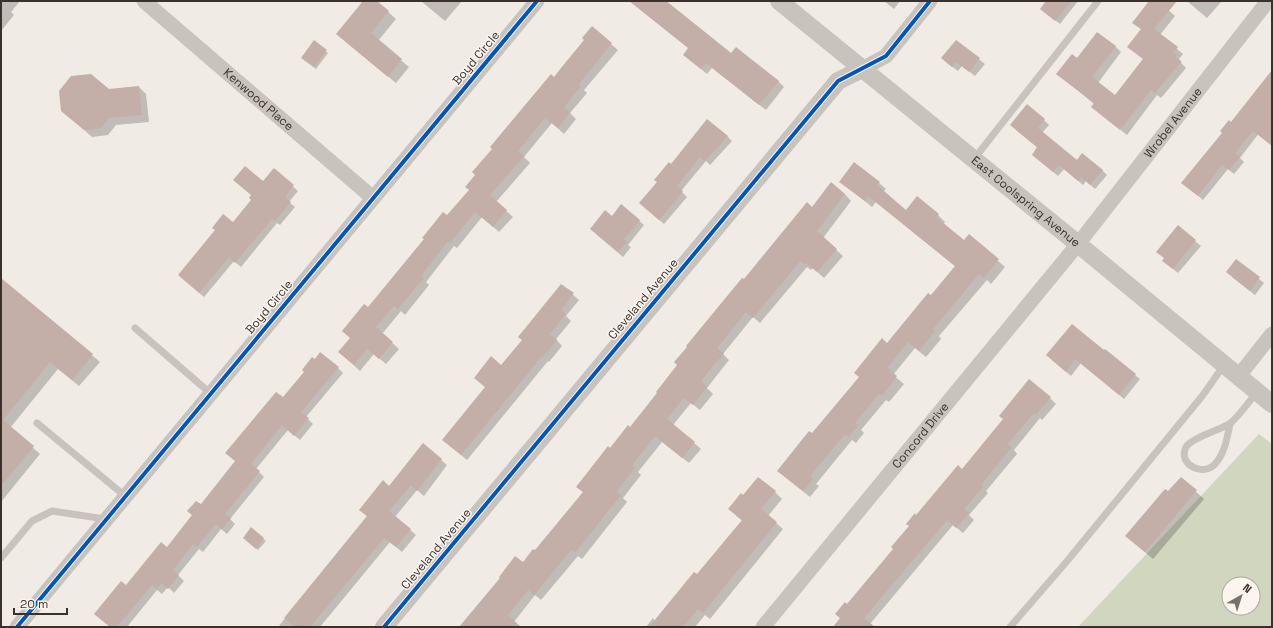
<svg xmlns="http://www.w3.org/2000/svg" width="1273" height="628" font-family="'Space Grotesk',sans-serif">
<rect width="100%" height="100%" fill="#f0ebe5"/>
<!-- green -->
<path fill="#d1d6bf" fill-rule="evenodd" d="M1259 434 1272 444V627H1078ZM1229 584H1253V608H1229Z"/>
<!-- shadow -->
<g fill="#0003">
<polygon points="1,1 20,1 11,12 14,15 1,31"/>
<polygon points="365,1 376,1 396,19 378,41 409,67 396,83 345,41"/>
<polygon points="421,1 462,1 445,21"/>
<polygon points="630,1 666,1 732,54 778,81 784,87 766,110 712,68 707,74 690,60 684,55 689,48"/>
<polygon points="884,1 900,1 894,9"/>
<polygon points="1047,1 1078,1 1060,24 1045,12"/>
<polygon points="1151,1 1158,1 1175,16 1160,35 1183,54 1179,59 1182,62 1181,63 1186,68 1161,98 1157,95 1127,135 1098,112 1094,104 1058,74 1077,60 1115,46 1121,52 1098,83 1115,96 1143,59 1142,30 1134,22"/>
<polygon points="1187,1 1222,1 1207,18"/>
<polygon points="592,28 618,50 584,90 587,93 570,113 576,119 564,134 552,123 524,157 530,163 496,202 513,217 499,232 482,217 457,248 454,246 426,282 429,285 405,315 401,311 382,334 399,349 386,364 374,354 360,371 339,352 351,338 368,308 470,190 554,78 585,40"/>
<polygon points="956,41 985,64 975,76 962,66 958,71 947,63"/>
<polygon points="314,42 328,53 316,69 304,60"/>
<polygon points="1272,71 1272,110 1263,128 1240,158 1244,162 1234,174 1228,169 1203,200 1187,187 1232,123"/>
<polygon points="139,87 146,94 149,122 116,125 108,135 92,137 62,110 109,90"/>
<polygon points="1044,120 1049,125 1042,133 1077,161 1102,170 1107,175 1095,189 1086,181 1083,185 1064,169 1058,176 1038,159 1038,148 1016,130"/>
<polygon points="727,136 732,141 710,165 706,161 681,191 687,197 664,224 645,208 672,166"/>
<polygon points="274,170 298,191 289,202 295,207 280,225 277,223 241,267 234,261 204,297 179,275 216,230 233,224 252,200 263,182"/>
<polygon points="841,182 879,183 886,189 883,192 906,212 917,198 938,215 945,222 943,224 964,241 969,236 1005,267 991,284 987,280 939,336 941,339 926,357 915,348 893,375 904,384 889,402 886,400 861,430 864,433 856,443 852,440 816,484 819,486 810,497 785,477 812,435 887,344 931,297 956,267 876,202 872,207"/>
<polygon points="845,194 851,201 823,238 843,256 824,278 813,268 811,270 807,267 760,323 753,317 723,354 729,360 707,388 713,394 700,410 691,403 673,425 701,449 689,463 662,442 638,472 641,475 623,498 627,502 582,559 578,556 541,600 535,595 514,622 520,627 462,627 535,552 584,493 577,486 610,449 630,428 744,281 812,208"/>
<polygon points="622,206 644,225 628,245 631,247 623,257 596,234"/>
<polygon points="1178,227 1201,246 1178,273 1168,265"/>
<polygon points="1236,260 1264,283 1255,295 1232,277"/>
<polygon points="1,279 100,362 79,386 58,369 10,428 40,454 1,502"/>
<polygon points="562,285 579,300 566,316 571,321 556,339 562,346 549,362 548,361 467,460 443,440 486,388 475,378 501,366 523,340"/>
<polygon points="1072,325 1140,379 1124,399 1081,363 1071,376 1052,360"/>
<polygon points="338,368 343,373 306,417 313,424 300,440 288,430 256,469 264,477 230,519 235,524 227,534 221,529 203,552 199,549 178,575 184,581 174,593 168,587 162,594 157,590 127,627 110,627 126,587 167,548 236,461 283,399"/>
<polygon points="1050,398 1056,404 1042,420 1040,418 1014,450 1017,454 986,491 988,493 969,515 974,520 963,533 953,525 870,624 873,627 834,627 841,618 847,605 894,549 917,516 962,470"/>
<polygon points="423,445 447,465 424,496 417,490 395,517 416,535 402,552 390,542 320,627 278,627 368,517 360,510 389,487"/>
<polygon points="1181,478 1204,499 1153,559 1134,543 1168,493"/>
<polygon points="775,492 782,499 768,516 783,529 710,619 705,615 695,627 646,627 653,618 655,621 697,576 743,521 736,516 743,497"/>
<polygon points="251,529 266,541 258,550 246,540"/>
</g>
<!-- building -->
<g fill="#c3afa7">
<polygon points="363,1 377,1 389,11 371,33 402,59 388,77 336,34"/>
<polygon points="629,1 666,1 731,53 736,47 779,81 759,105 706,63 701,69 683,55 688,48"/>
<polygon points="1046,1 1072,1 1055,21 1040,9"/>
<polygon points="1149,1 1177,1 1154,29 1178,47 1173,53 1177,55 1175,57 1181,62 1155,93 1151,90 1120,130 1091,107 1094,103 1056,74 1072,54 1077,58 1097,32 1116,46 1092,77 1115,95 1143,59 1127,47 1141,29 1132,23"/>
<polygon points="592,26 612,43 579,84 581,86 564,107 570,112 558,128 545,118 518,151 524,156 490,195 507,210 493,227 475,212 450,243 448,241 421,276 424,278 398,309 394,306 376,327 393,342 379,359 367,349 354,365 338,352 350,338 342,331 364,304 368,307 424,239 422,238 443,212 447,215 469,190 465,187 475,175 472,172 492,149 490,147 551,74 554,77 561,68 584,40 582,38"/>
<polygon points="314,40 327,50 314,67 301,58"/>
<polygon points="956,40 980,58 969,72 956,62 952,67 941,58"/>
<polygon points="1272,70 1272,146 1253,131 1235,153 1240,157 1229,170 1222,165 1198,196 1181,183 1222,133 1220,131 1229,120 1231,122"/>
<polygon points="91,74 109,89 139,86 142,115 109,118 101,128 84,130 61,111 59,91 71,76"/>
<polygon points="1027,104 1045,119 1038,128 1077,160 1082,153 1103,170 1090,185 1081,177 1078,181 1059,165 1053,172 1032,155 1037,147 1010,125"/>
<polygon points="707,119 728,136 705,161 700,157 677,186 683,191 659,220 639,203 657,182 654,180 669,162 671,164"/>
<polygon points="854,162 880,182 877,185 906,210 917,196 939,214 936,217 964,240 969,234 999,259 984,278 979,274 933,329 935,331 919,351 908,342 887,368 897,376 882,396 879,394 855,423 858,425 849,437 845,434 810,476 813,479 803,491 777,471 809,431 812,433 859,377 854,373 882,338 887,343 928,293 931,295 955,266 868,196 865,201 839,182"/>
<polygon points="245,166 263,181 274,168 294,185 285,197 291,202 275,221 272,219 235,263 229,257 199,293 178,275 215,230 212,228 223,214 233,222 251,200 249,198 251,195 233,180"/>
<polygon points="831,182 845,194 817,231 837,249 817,272 806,263 804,264 800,261 753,318 746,312 717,348 724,353 701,381 707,387 693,405 684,398 667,419 695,442 682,458 655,436 632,465 635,468 617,491 621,495 575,553 571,550 534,595 528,590 508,615 521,627 459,627 500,578 499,577 515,556 523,562 533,549 535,550 583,492 576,487 608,446 610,448 628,425 630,427 657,393 656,392 677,365 674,362 687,347 686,346 742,278 744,279 807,202 812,207"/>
<polygon points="621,204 640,220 624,239 627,242 618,252 590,229 605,210 612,216"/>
<polygon points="1178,225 1196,240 1173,269 1162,261 1164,258 1156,252"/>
<polygon points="1236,259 1260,277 1250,291 1226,272"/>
<polygon points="1,278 93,354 72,380 50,362 3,420 34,446 1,486"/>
<polygon points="561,284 574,293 561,310 566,314 550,334 557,340 543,357 542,356 461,455 442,440 485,387 474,378 491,356 501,365 522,340 518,337"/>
<polygon points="1072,324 1104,350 1105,349 1136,374 1119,395 1075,359 1066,372 1046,355"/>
<polygon points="320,352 339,367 301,412 309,418 294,436 282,425 251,464 260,471 225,514 231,518 222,529 216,524 197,547 193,544 173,570 179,575 168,589 162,583 156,589 152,585 117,627 110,627 94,614 121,581 126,585 161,542 167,547 192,515 187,511 196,501 201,504 235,461 225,453 276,392 283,397 304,372 302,370 312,357 315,359"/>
<polygon points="1029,379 1051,397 1036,415 1034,413 1008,444 1012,447 981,485 983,487 964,509 969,513 956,528 947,520 864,618 875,627 833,627 840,618 835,614 845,602 847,604 893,549 891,547 909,526 906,524 915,513 916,515 958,465 962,469 1003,419 999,416"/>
<polygon points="423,443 442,459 417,491 411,485 389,511 411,529 396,547 384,538 310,627 295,627 284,618 367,516 359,510 383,480 389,486"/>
<polygon points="758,477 776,491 761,509 777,522 703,613 698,609 683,627 649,627 694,572 697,574 742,520 728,509 741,493 743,495"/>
<polygon points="1181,477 1197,490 1145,552 1125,536 1165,489 1168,491"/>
<polygon points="251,527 264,538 256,549 243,538"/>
</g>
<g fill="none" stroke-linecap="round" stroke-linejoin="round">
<!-- service -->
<g stroke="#c9c3be" stroke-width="7">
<polyline points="974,159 1098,1"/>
<polyline points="135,328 210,393"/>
<polyline points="37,423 125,496"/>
<path d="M1230 424C1227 438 1225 453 1215 464 1204 477 1177 465 1186 447 1191 438 1220 430 1229 424 1236 420 1251 399 1257 392"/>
<polyline points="1,558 32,521 52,511 105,519"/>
<polyline points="1010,627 1068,560 1203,395 1224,365"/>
</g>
<!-- minor -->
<g stroke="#c9c3be" stroke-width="15">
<path id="s1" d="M144 1 373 198"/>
<polyline points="862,69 886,56 930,1"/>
<polyline points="1238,377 1272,334"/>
<polyline points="17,627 537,1"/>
<path id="s2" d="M763 627 1078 244 1268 1"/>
</g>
<!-- tertiary -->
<g stroke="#c9c3be" stroke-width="18">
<path id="s3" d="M779 1 1078 244 1272 404"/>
<polyline points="384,627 838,81 862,69"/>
</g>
<defs>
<g id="cycleway">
<polyline points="17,627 537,1"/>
<polyline points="384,627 838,81 886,56 930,1"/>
</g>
</defs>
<!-- cycleway casing -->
<use href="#cycleway" stroke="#fbf5ee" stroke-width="6"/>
<!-- cycleway -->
<use href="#cycleway" stroke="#0057b8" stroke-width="4"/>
</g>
<g text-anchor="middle" stroke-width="3" stroke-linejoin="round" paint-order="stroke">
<!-- street labels -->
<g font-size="12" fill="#3b302b" stroke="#fbf5ee">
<text transform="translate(476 58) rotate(-50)" y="4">Boyd Circle</text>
<text dy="4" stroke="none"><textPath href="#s1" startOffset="151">Kenwood Place</textPath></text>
<text dy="4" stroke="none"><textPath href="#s2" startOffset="650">Wrobel Avenue</textPath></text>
<text dy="4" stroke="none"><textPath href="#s3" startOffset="318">East Coolspring Avenue</textPath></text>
<text transform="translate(643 299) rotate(-50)" y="4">Cleveland Avenue</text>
<text transform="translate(269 307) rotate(-50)" y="4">Boyd Circle</text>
<text dy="4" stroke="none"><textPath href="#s2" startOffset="248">Concord Drive</textPath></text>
<text transform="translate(436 549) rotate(-50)" y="4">Cleveland Avenue</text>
</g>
</g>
<!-- border -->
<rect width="1273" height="628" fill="none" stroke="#3b302b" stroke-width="4"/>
<!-- north arrow -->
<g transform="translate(1241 596) rotate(39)"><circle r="19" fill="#fbf5ee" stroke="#aea6a0"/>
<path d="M0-3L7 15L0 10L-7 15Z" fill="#7a716c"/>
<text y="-6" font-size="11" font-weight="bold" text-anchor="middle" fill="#3b302b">N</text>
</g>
<!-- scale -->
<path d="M14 608v6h53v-6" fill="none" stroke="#3b302b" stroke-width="2"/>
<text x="20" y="608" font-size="12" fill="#3b302b" stroke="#fbf5ee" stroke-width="3" paint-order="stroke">20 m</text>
</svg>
